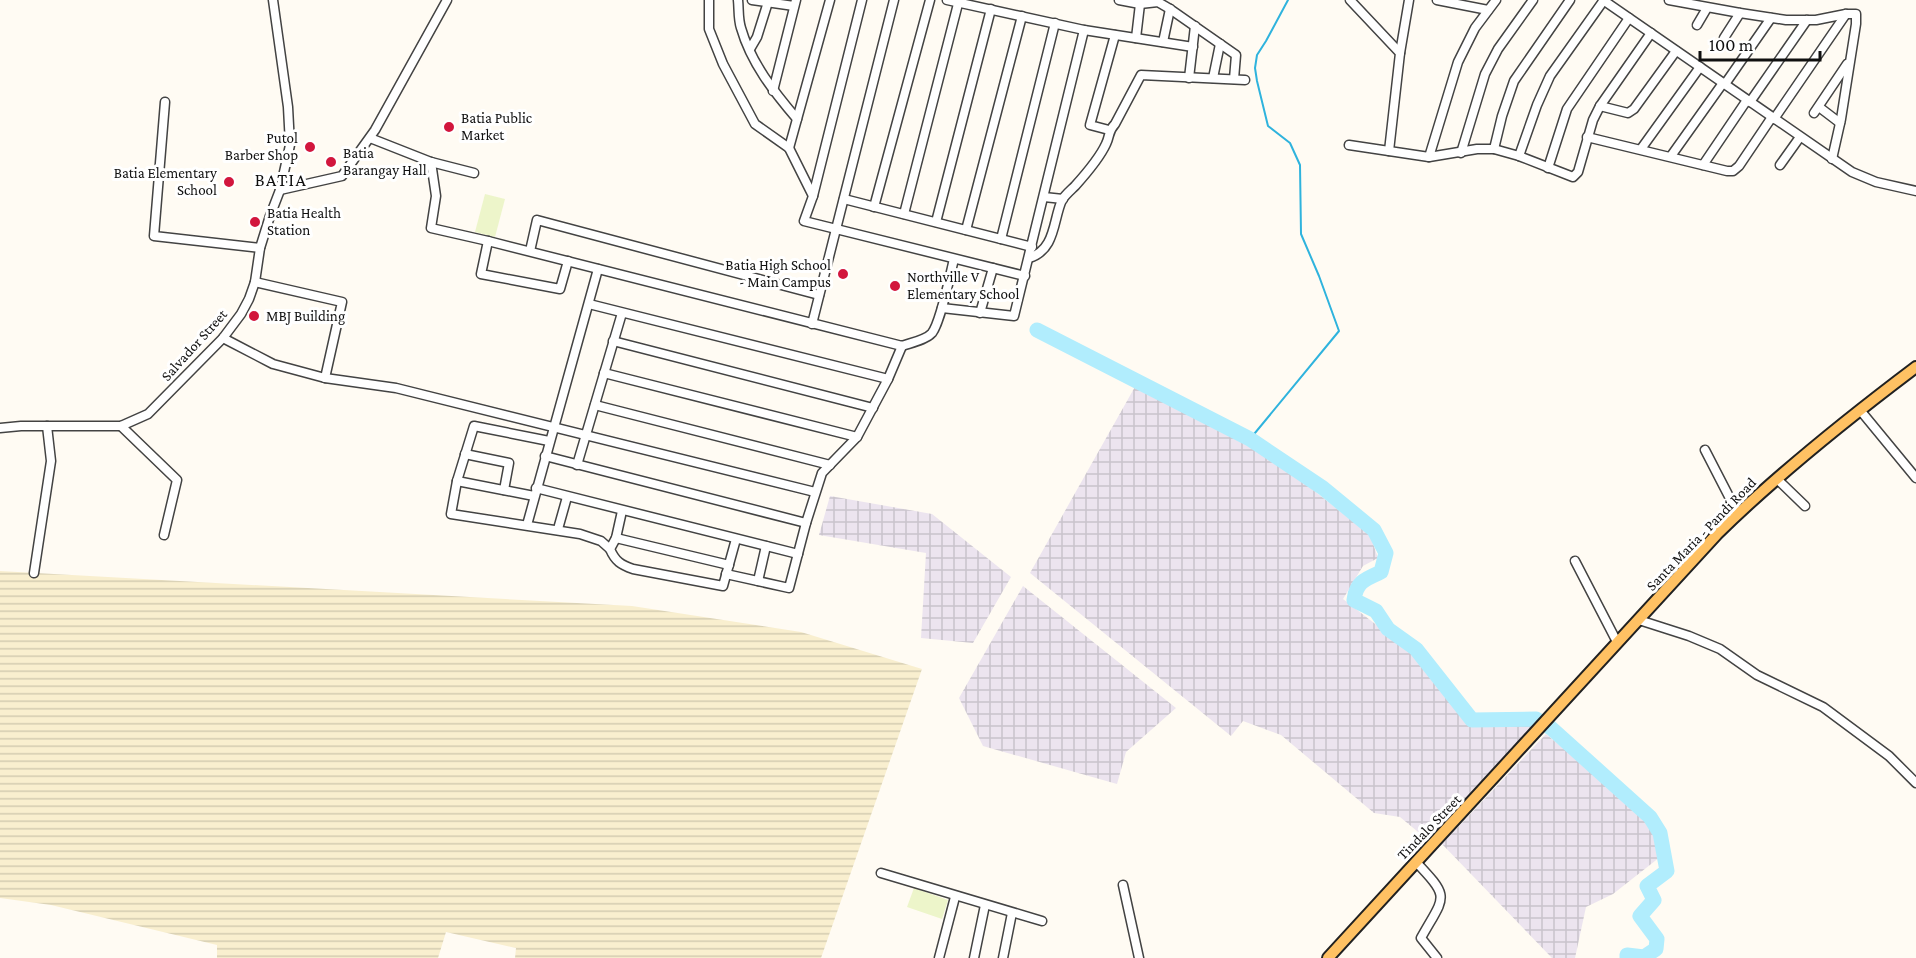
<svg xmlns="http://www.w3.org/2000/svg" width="1916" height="958" font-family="'Crimson Pro',serif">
<defs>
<pattern id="industrial-grid" width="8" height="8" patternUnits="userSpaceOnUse" patternTransform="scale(1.5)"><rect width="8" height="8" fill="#ece4ef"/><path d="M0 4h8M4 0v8" fill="none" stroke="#c9c3cc"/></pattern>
<pattern id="farmland-rules" width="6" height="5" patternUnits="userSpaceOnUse" patternTransform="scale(1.5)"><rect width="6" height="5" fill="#f9efcf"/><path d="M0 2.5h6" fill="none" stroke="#d4ccb1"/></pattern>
</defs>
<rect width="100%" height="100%" fill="#fffbf3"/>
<!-- industrial -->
<g fill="url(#industrial-grid)">
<polygon points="1136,385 1255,444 1370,535 1378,558 1363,566 1343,599 1410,651 1469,723 1532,726 1429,841 1400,817 1374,813 1281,735 1243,721 1231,736 1030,573"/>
<polygon points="830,496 932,514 1011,577 973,643 921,638 926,553 819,535"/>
<polygon points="1023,586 1176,708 1126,752 1117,784 983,746 959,698"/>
<polygon points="1546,734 1650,821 1660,857 1613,894 1586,907 1575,958 1552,958 1442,844"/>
</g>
<!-- farmland -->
<polygon fill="url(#farmland-rules)" points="0,571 632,606 801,632 922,669 821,958 515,958 516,948 446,932 438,958 217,958 217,945 51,905 0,898"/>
<!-- pitch -->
<g fill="#edf5ca">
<polygon points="485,194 505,199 495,237 475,232"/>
<polygon points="914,888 948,900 942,919 907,907"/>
</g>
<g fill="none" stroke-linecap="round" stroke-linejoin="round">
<!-- stream -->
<polyline stroke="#2fb3dd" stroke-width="2" points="1250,439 1339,331 1319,276 1301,234 1300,165 1290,143 1268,126 1257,81 1255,68 1257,55 1266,41 1288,0"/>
<!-- river -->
<path stroke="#b1edfd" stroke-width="15" d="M1037 330 1250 439 1323 488 1374 530 1386 553 1381 572C1365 579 1356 582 1354 600L1376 611 1388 629 1416 649 1472 720 1536 719 1551 728 1650 817 1660 833 1667 871 1647 886 1654 900 1640 916 1657 939 1656 949 1644 957 1627 955V958"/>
<defs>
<g id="minor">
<polyline points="709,0 709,29 723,64 755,124 789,148 813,196 804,221 1025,276"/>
<path d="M738 0C739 9 738 19 741 28 751 63 774 92 797 119"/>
<polyline points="752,0 794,6"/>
<polyline points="947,0 1084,30 1193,47"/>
<polyline points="1119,0 1140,4 1158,2 1170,9 1236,55 1234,79"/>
<polyline points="1350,0 1400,53 1389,151"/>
<polyline points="1437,0 1488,10"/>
<polyline points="1603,0 1852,172 1876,182 1916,191"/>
<polyline points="1669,0 1740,13 1786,20 1816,20 1846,14 1856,14 1856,24 1841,119 1832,159"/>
<polyline points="1697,25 1707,8"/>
<polyline points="1136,38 1140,4"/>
<polyline points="1724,38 1740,13"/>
<polyline points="1163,42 1170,9"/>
<polyline points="750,49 757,37 768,2"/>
<polyline points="1400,53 1409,0"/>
<polyline points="1189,78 1195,26"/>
<polyline points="1213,78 1220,44"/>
<polyline points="1725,84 1771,18"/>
<polyline points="773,91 796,0"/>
<polyline points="165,102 154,236 260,248"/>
<polyline points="1750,102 1807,20"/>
<polyline points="1600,106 1628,113 1634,109 1676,51"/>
<polyline points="1819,107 1840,123"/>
<polyline points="1814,113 1847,64"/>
<polyline points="1774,119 1846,14"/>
<polyline points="1109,130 1090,125 1115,35"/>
<polyline points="1587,137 1727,171 1733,171 1739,166 1772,117"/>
<polyline points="370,138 431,162 474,173"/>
<polyline points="1349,145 1429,157 1477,149 1494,149 1519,156 1573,177 1578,172 1593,120 1600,106 1651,33"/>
<polyline points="789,148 830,0"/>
<polyline points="1494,149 1502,116 1514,81 1570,0"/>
<polyline points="1641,149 1700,67"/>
<polyline points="1461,153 1485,74 1498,49 1533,0"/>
<polyline points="1519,156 1537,105 1550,76 1604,0"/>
<polyline points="1671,156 1723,83"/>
<polyline points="1429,157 1458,62 1475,28 1496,0"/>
<path d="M431 162 436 196 431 228 488 241 902 346C910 343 926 340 932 333 941 321 950 275 954 259"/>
<polyline points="1703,165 1747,100"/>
<polyline points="1780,165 1800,137"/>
<polyline points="1548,168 1567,109 1629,18"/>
<polyline points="280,190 342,176 375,130 447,0"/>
<polyline points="813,196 862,0"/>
<polyline points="1044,197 1063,199"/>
<polyline points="844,199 1032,247"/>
<polyline points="874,207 930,0"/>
<polyline points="904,214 959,0"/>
<polyline points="936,222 991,9"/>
<polyline points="966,230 1022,16"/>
<polyline points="1001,239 1055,23"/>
<polyline points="488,241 481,274 560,289 568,261"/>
<polyline points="530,251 537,220 819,295"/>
<path d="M1029 258C1056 250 1053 219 1062 200 1065 195 1071 190 1075 186 1084 176 1100 157 1106 144 1110 136 1108 131 1115 124L1141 75 1245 80"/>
<polyline points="255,282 342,302 325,378"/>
<polyline points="589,304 888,379"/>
<polyline points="942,308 1014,316 1084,30"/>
<polyline points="980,313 993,268"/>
<polyline points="812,324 894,0"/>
<polyline points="223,338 273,364 325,378 396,388 815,492"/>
<polyline points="613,341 873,408"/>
<polyline points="604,373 857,437"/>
<polyline points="595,405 830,465"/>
<polyline points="1860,410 1916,478"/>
<polyline points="121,426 177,480 164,535"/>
<polyline points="0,428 21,426 121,426 148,414 223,338 241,314 249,299 255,282 260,248 270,216 280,190 290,145 288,107 273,0"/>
<polyline points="549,441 474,426 457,481 451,514 580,534 601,541 610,549"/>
<polyline points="1705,450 1738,514"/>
<polyline points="465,454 509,463 504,490"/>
<polyline points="545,456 806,523"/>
<polyline points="577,465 622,313"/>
<polyline points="1777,479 1805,506"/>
<polyline points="457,481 534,496"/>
<polyline points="536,488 798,554"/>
<path d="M622 511 616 538 610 549C615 561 621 565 633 569L723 586 736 539"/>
<polyline points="527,525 598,269"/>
<polyline points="558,529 567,497"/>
<polyline points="616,538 729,565"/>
<polyline points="1575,561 1617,642"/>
<polyline points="34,573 51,461 47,426"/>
<polyline points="726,574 789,588 806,523 822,473 857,437 888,379 902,346"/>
<polyline points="758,581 766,546"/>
<polyline points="1639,620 1689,636 1720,649 1757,675 1823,707 1889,756 1916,783"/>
<path d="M1416 862C1451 899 1445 895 1421 938L1437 958"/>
<polyline points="881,873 1042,921"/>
<polyline points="1123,885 1139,958"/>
<polyline points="939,958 955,897"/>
<polyline points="974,958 985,905"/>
<polyline points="1003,958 1012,913"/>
</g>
<path id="major" d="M1328 958 1717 534C1779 473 1847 419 1916 367"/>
</defs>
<!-- minor casing -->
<use href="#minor" stroke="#434343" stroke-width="11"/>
<!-- major casing -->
<use href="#major" stroke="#212121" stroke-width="14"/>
<!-- minor -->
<use href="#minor" stroke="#fff" stroke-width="8"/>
<!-- major -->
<use href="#major" stroke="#ffc163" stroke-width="10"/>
</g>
<!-- markers -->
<g fill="#d2163d" stroke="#fff" stroke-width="2">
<circle cx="449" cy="127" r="6"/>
<circle cx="310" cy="147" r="6"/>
<circle cx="331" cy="162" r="6"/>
<circle cx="229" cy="182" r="6"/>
<circle cx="255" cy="222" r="6"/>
<circle cx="843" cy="274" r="6"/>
<circle cx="895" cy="286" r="6"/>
<circle cx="254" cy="316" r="6"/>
</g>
<g text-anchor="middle" stroke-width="6" stroke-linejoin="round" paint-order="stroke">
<!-- poi labels -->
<g font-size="15" fill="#101010" stroke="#fff" text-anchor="start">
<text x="461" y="123">Batia Public<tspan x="461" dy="17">Market</tspan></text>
<text x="298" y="143" text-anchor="end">Putol<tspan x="298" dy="17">Barber Shop</tspan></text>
<text x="343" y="158">Batia<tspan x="343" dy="17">Barangay Hall</tspan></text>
<text x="217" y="178" text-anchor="end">Batia Elementary<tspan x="217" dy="17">School</tspan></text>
<text x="267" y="218">Batia Health<tspan x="267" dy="17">Station</tspan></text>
<text x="831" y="270" text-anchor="end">Batia High School<tspan x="831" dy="17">- Main Campus</tspan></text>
<text x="907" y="282">Northville V<tspan x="907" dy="17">Elementary School</tspan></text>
<text x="266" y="321">MBJ Building</text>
</g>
<!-- street labels -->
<g font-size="15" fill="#101010" stroke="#fff">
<text transform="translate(194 345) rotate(-48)" y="5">Salvador Street</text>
<text transform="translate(1701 534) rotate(-46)" y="5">Santa Maria - Pandi Road</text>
<text transform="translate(1429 827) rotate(-46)" y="5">Tindalo Street</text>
</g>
<!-- quarter labels -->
<g font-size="18" letter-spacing="1.5" fill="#101010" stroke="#fff">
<text x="281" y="186">BATIA</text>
</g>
</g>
<!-- scale -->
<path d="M1700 51v9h120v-9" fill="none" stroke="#101010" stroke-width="3"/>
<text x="1709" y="51" font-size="18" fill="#101010" stroke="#ffffff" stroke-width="4.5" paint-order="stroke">100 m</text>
</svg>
